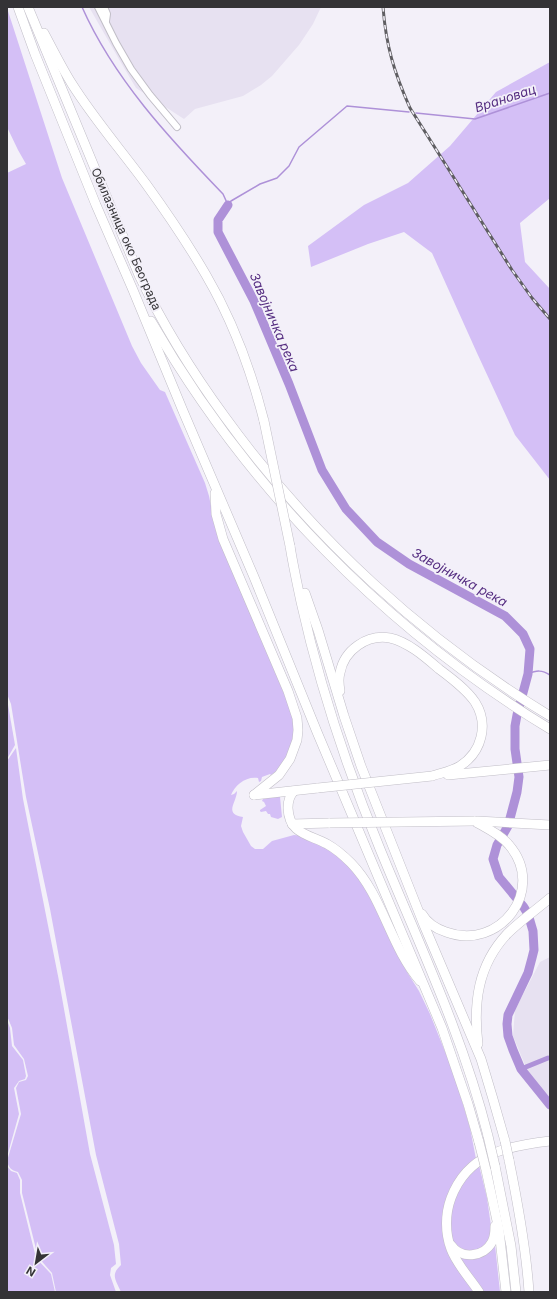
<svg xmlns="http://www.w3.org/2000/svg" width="557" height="1299" font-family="Inter,sans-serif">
<rect width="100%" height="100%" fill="#f3f0f9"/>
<!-- built -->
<g fill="#e7e1f1">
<polygon points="89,7 321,7 313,24 299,45 272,76 261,85 243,96 195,109 184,119 136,88 120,61"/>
<polygon points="550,957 550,1099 535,1083 528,1072 513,1036 515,1010 540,962"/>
</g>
<!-- green -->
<g fill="#d4bff6">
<path d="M7 8 62 178 132 346 141 363 160 390 165 392 205 483 209 496 216 531 293 715C295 739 293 761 271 775L270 774 262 777 261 781 259 782 258 778C246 776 235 785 231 795L234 794 237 791C237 802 223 814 243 817L241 826 243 832 251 846 255 849H263L272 841 294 835 303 836 330 849 356 873 378 912 391 942 407 972 419 991 430 1014 454 1074 470 1128 476 1159 443 1220 475 1292H121C116 1280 110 1275 121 1265L119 1244 96 1155 50 909 26 797 11 704 7 694V173L26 164 18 150 7 127Z"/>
<polygon points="550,62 550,198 520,223 525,262 550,289 550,480 515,435 477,353 432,253 404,232 368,244 311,267 308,246 364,205 408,183 450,146 496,92"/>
<polygon points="7,699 15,745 7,759"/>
<path d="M16 748 23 799 59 981 90 1154 114 1245 116 1264 111 1268 110 1275 116 1292H56L52 1273 38 1257 22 1193V1180L18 1172C11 1170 9 1168 7 1161L21 1114 16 1088 19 1082 26 1080 28 1076 24 1059 14 1045 12 1028 7 1016V761Z"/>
<polygon points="274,796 280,797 282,817 278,819 271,817 270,814 268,814 266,811 261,812 260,811 260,810 266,806 264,802 262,801 263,799"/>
<polygon points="7,1020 10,1028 12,1046 23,1060 26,1076 25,1079 19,1081 14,1088 19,1114 7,1157"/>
<polygon points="479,1165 487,1198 492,1233 490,1239 483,1248 468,1252 454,1244 451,1240 450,1211 461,1184"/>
<polygon points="7,1166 11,1171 17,1173 20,1180 20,1193 36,1258 51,1274 55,1292 7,1292"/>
<polygon points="495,1245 500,1292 483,1292 460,1258 470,1259"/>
</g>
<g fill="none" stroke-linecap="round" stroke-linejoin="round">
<!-- stream -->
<g stroke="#ae91d8" stroke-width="1.5">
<path d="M82 7C114 79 169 138 223 194L228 205 231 201 260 184 277 178 289 166 299 147 347 106 409 112"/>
<polyline points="416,113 475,119 550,93"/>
<path d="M528 674C537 670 542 670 550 675"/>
</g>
<!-- canal -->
<polyline stroke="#ae91d8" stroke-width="5" points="521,1069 548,1058"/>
<!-- river -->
<polyline stroke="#ae91d8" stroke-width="9" points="228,205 218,220 218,232 254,301 289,384 322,470 346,509 377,542 409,564 505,616 523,634 530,649 528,674 517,715 515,726 515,749 519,777 517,792 508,826 497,845 493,859 499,877 523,906 528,914 533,931 534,950 532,958 528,973 508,1015 507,1024 508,1036 513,1050 521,1069 550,1105"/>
<defs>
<g id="tertiary">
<polyline points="98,7 116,43 131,69 150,95 177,127"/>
<polyline points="104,7 107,14 106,21"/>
</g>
<g id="motorway">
<polyline points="18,7 35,54 96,205 133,290 183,411 254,577 317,732 442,1028 468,1104 479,1142"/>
<path d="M28 7 139 275C163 325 192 372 225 417 312 537 423 639 550 716"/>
<path d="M44 33C53 50 62 68 72 84 94 119 121 150 146 184 167 213 188 244 206 275 233 321 251 370 264 421"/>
<path d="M151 321C247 488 385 629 550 729"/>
<polyline points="215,493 216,514 223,539 288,691 297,718 298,730 297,740 290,759 279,775 254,795"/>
<path d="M290 546C293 565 297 583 301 602 320 687 347 769 380 849 419 944 463 1036 488 1136"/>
<polyline points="305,593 318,630 344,716 361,766 424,925 481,1059 493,1099 505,1141"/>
<path d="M340 691C339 685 338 679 340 673 344 650 367 634 390 638 408 642 425 657 439 669 451 678 466 689 475 702 489 724 482 752 460 766 452 771 441 773 432 776"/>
<polyline points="448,775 550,765"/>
<path d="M294 791C289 796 288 801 288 808 289 834 308 834 327 844 336 849 344 856 351 863 383 896 390 946 420 981"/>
<polyline points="254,795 318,788"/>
<polyline points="477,821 550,825"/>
<polyline points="292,824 330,823"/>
<path d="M422 914C427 923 437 929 446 932 500 952 547 889 509 845 500 834 486 828 474 821"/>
<path d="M478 1044C473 1003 478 965 507 934 520 921 536 910 550 898"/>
<path d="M509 1160C518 1204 526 1247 529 1292"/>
<polyline points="495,1166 511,1246 516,1292"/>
<polyline points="486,1170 499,1230 506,1292"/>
<path d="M451 1245C461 1260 484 1257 492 1242 495 1237 495 1232 495 1226"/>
<path d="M479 1292C470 1278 457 1265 451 1249 445 1233 445 1214 451 1198 468 1153 507 1146 550 1141"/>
</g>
</defs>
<!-- tertiary casing -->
<use href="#tertiary" stroke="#c1bec7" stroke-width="8"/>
<!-- motorway casing -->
<use href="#motorway" stroke="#c1bec7" stroke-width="10"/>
<!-- tertiary -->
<use href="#tertiary" stroke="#fff" stroke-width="6"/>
<!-- motorway -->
<use href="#motorway" stroke="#fff" stroke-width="9"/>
<defs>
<path id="rail" d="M383 7C386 46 394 72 410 108L512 270 532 298 550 319"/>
</defs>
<!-- rail casing -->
<use href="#rail" stroke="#5f5e62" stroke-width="3"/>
<!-- rail -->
<use href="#rail" stroke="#f3f0f9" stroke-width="1.5" stroke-dasharray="4.5" stroke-linecap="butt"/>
<defs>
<g id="motorway-bridge">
<polyline points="264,421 290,546"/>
<polyline points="318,788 432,776"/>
<polyline points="330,823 474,821"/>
<polyline points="488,1136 495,1166"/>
<polyline points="505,1141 509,1160"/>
<polyline points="479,1142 486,1170"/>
</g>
</defs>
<!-- motorway-bridge casing -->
<use href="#motorway-bridge" stroke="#c1bec7" stroke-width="10" stroke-linecap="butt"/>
<!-- motorway-bridge -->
<use href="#motorway-bridge" stroke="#fff" stroke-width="9"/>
</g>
<g text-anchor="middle" stroke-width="3.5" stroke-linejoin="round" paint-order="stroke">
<!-- street labels -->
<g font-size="12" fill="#343336" stroke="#f3f0f9">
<text transform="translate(126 239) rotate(66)" y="4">Обилазница око Београда</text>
</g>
<!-- water labels -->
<g font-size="13" font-style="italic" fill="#552d81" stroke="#f3f0f9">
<text transform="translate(505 98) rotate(-18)" y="5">Врановац</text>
<text transform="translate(275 322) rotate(67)" y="5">Завојничка река</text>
<text transform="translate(460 577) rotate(29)" y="5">Завојничка река</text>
</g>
</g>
<!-- border -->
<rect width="557" height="1299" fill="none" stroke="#343336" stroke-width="16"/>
<!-- north arrow -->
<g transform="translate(36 1263) rotate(211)" stroke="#f3f0f9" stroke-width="3" paint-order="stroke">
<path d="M0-3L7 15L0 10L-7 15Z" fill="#343336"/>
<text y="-6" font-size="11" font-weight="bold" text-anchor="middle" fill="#343336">N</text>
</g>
</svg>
